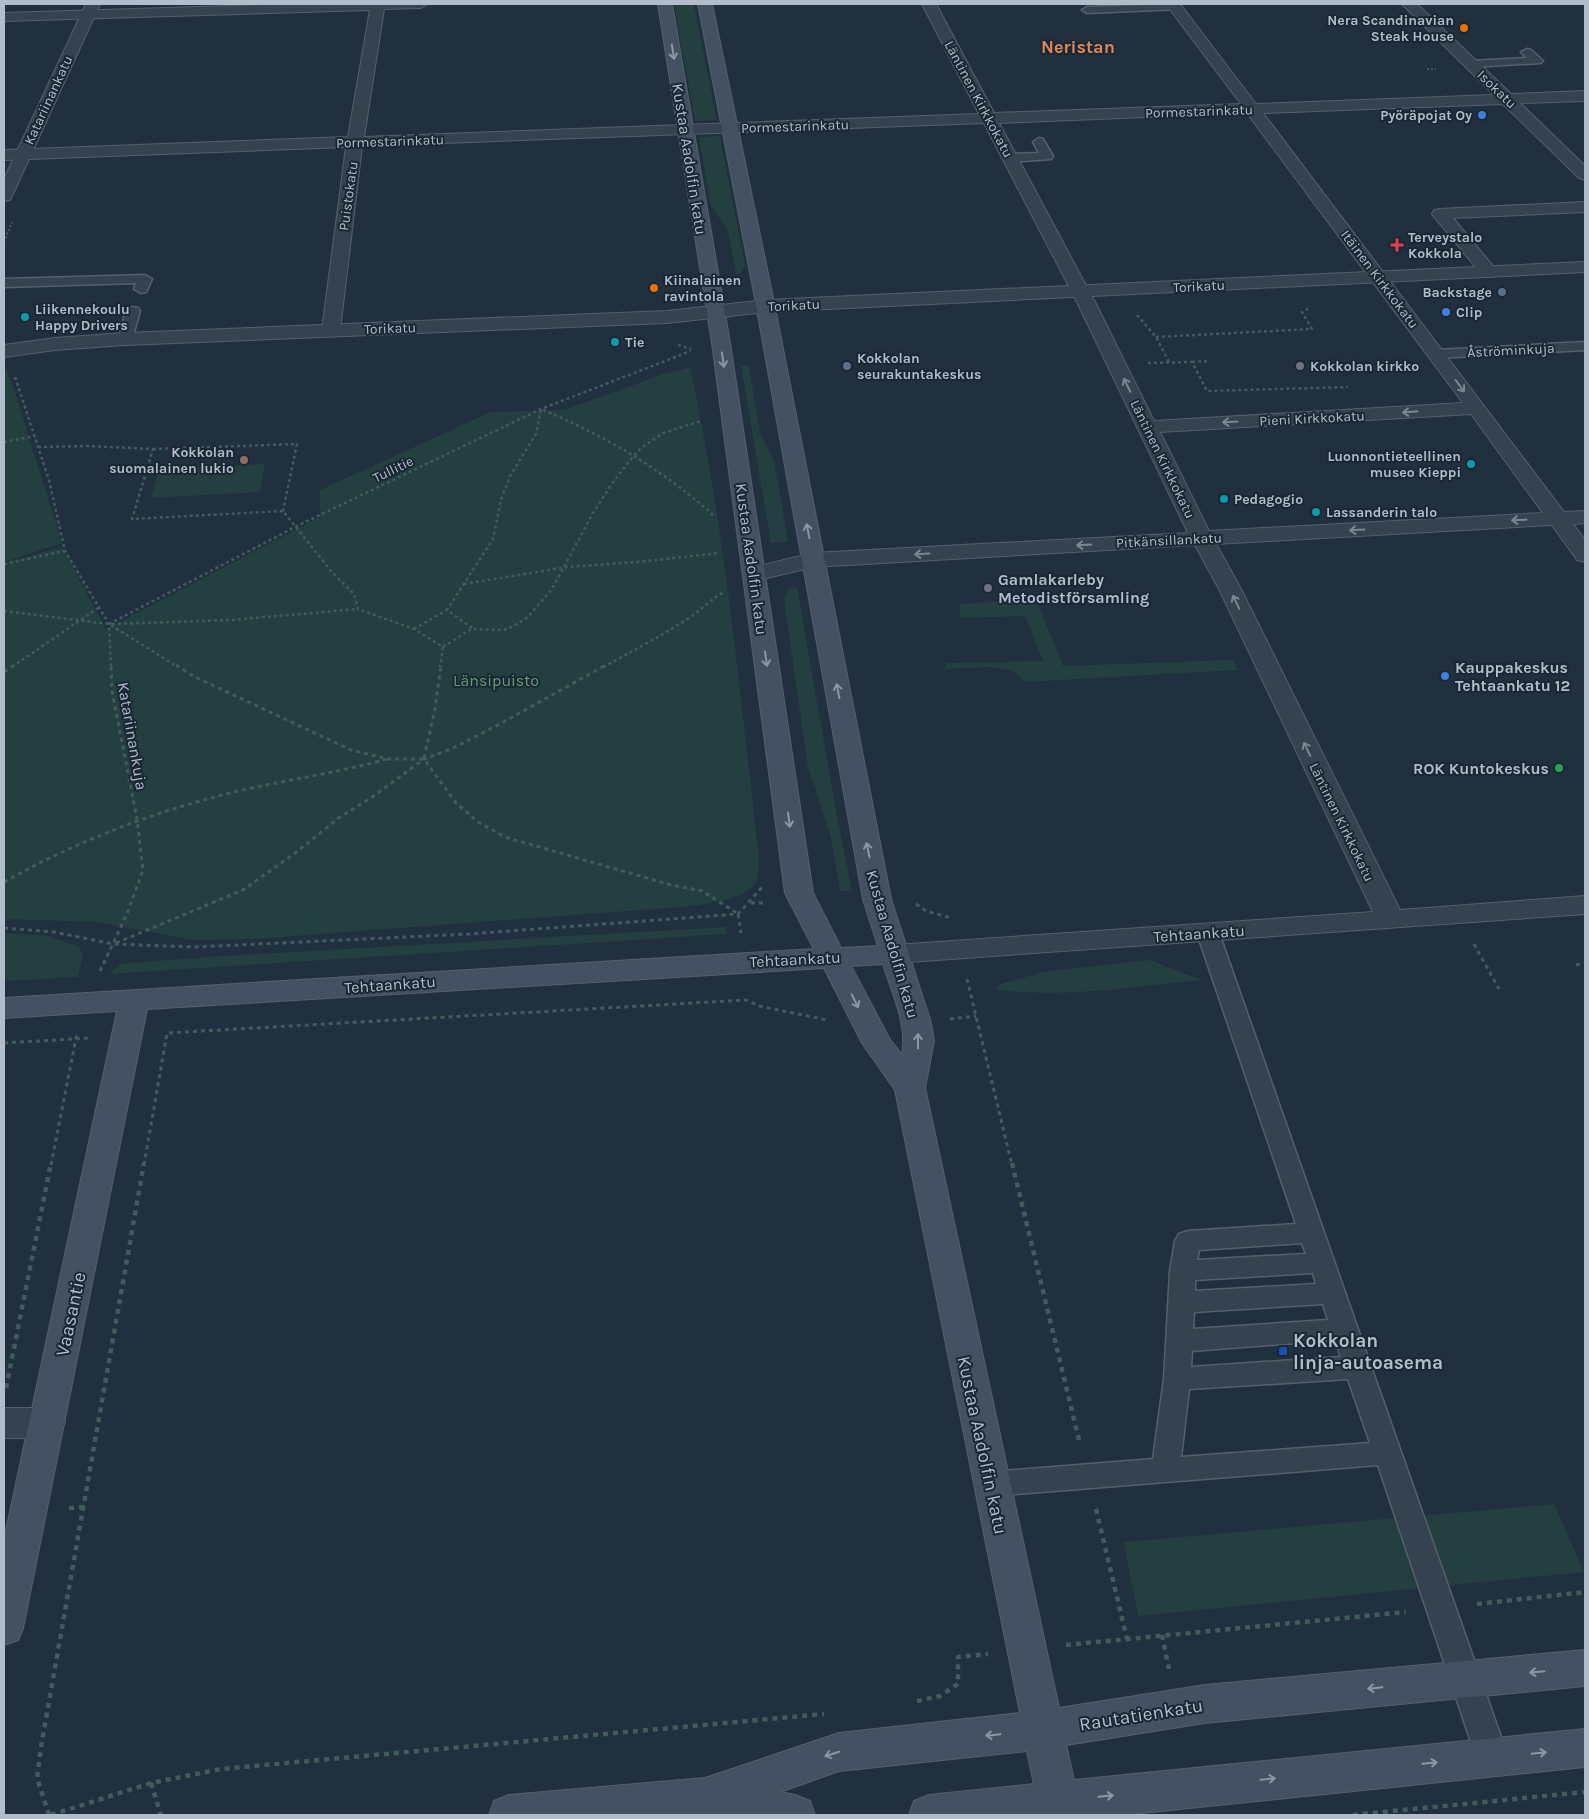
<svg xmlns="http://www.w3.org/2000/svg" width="1589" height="1819" font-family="Karla,sans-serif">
<rect width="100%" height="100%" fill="#21303f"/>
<!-- green -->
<g fill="#243f40">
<polygon points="674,4 694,4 717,120 695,121"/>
<polygon points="720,136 745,266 740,274 736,274 728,231 710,204 699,137"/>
<polygon points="741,366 749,366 760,433 774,460 788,542 771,543"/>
<path d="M690 367C725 529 740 694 759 859 758 866 759 876 756 882 748 899 712 902 695 906L254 939 191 940 98 922 4 919V563L62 547 106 629 320 517V490L491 412 564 410 664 374Z"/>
<polygon points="4,370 7,370 13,386 62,543 4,562"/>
<polygon points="265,464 260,492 151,498 159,469"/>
<polygon points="797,587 834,800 852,891 840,891 831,838 808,767 784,599 789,588"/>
<polygon points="1036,599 1063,666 1232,660 1238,670 1026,682 1011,670 990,667 945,669 946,663 1043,661 1025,616 961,618 959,604"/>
<polygon points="726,927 726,934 109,974 120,964 206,957"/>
<polygon points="4,933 49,936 79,947 83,956 78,977 4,981"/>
<path d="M1150 960 1201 980C1134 987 1066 998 998 990V985L1042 972Z"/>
<polygon points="1554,1504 1584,1572 1138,1616 1124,1542"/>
</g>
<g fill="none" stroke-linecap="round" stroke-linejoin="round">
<defs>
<g id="service">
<polygon points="1176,4 1180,5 1181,7 1180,9 1087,13 1082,10 1087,7"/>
<polygon points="1527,49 1531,50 1543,61 1541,63 1471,67 1465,64 1471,61 1527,58 1521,52"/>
<polygon points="1039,138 1043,139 1053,156 1051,159 1009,162 1003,158 1009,154 1039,153 1033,142"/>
<polygon points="145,275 152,279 146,292 141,293 134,289 136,283 4,287 4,279"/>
<polygon points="133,307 138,308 140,311 132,339 130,342 120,342 118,339 126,311 128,308"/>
<polygon points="1585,342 1585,350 1437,358 1432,357 1430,354 1432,351 1437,350"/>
<path d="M1208 926 1216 928 1219 933 1508 1757 1503 1768 1492 1772 1481 1768 1476 1757 1378 1465 991 1496 981 1493 977 1484 981 1475 991 1472 1153 1459 1164 1379 1170 1271 1175 1241 1179 1234 1188 1231 1296 1224 1197 933 1200 928ZM1302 1243 1306 1254 1197 1260 1199 1250ZM1313 1273 1316 1284 1195 1291V1280ZM1323 1304 1328 1320 1193 1329 1194 1312ZM1335 1340 1341 1357 1191 1367 1192 1351ZM1348 1379 1370 1443 1181 1457 1189 1389Z"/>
</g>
<g id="minor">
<path d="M295 4H428L421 8 384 9 364 137 979 114 922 4H936L994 113 1241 104 1166 4H1180L1256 104 1494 95 1402 4H1417L1511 94 1585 91V101L1520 103 1585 166V180L1579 178 1503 104 1263 113 1564 512 1585 511V523L1573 524 1585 540V562L1577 560 1552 525 1216 544 1241 589 1400 910 1585 896V914L894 963 884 961 880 954 884 947 894 945 1373 912 1219 589 1195 545 813 567 755 581 747 579 744 574 747 569 813 553 1188 533 1078 304 984 123 362 146 340 330 338 334 331 336 324 334 322 330 346 147 4 160V150L348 137 370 10 4 21V13ZM1247 113 1463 403 1154 421 1096 304 999 123ZM1471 414 1543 513 1209 531 1160 432Z"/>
<polygon points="1585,202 1585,212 1453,218 1498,272 1495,276 1489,277 1483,276 1432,214 1434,210 1440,209"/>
<polygon points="4,1408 47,1408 59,1413 65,1423 59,1433 47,1438 4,1438"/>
</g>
<g id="tertiary">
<polygon points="86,4 100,4 12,196 10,200 4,201 4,179"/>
<polygon points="1585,262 1585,272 766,312 667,323 125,345 55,350 4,357 4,345 55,338 125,333 667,311 766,300"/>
</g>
<path id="secondary" d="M658 4H672L730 343 813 893 841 948 878 946 863 899 754 293 698 4H712L772 293 891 899 931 1023 934 1041 925 1088 1059 1708 1205 1685 1585 1650V1686L1205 1723 1066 1745 1074 1780 1585 1729V1767L1122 1815H909L914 1801 929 1795 1034 1784 1027 1751 839 1771 780 1792 795 1795 810 1801 815 1815H489L494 1801 509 1795 705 1778 839 1733 1020 1713 895 1090 862 1043 824 968 147 1009 23 1628 18 1640 4 1645V1540L117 1011 4 1018V998L814 949 785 893 712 343ZM883 964C892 993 908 1025 902 1055L889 1038 851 966Z"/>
</defs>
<!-- service casing -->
<use href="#service" stroke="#54606d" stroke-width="3"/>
<!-- minor casing -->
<use href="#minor" stroke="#54606d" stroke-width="2"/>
<!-- tertiary casing -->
<use href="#tertiary" stroke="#54606d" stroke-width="2"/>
<!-- secondary casing -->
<use href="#secondary" stroke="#54606d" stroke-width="2"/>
<!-- path-far3 -->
<g stroke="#425c5d" stroke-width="2" stroke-dasharray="2 2" stroke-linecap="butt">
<polyline points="1427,69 1436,69"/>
<polyline points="4,242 12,222"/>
</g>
<!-- path-far2 -->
<g stroke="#425c5d" stroke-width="2.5" stroke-dasharray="3 3" stroke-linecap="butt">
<polyline points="1137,315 1156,337 1169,362"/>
<polyline points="1156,337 1312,329 1302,312 1309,308"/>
<polyline points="678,345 691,349"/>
<polyline points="1192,362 1208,361"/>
<polyline points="1148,363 1192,362 1207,391 1348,387"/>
<polyline points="15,377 49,480 65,551 109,624 111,667"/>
<polyline points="4,442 35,436"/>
<polyline points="38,447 88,446 153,449 132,519 283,511 332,572 354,594 358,609 414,629 443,647 440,667"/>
<polyline points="153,449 297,444 283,511"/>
<polyline points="4,564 64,551"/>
<polyline points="464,584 567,567 638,562 719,553"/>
<polyline points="4,611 109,624 178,667"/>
<polyline points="109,624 297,526 541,409 691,351"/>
<polyline points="112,624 231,620 358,609"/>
<path d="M472 628 447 610 493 539 501 500 510 476 536 434 541 409C605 436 662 469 713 515"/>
<polyline points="414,629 447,610"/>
<polyline points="443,647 471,629 504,630 514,626 528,617 552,589 593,513 611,485 631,459 641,448 663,433 701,421"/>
<polyline points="12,667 98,608"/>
<path d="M603 667C633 651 661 636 689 618 701 610 711 599 724 592"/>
</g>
<!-- path-far1 -->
<g stroke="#425c5d" stroke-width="3" stroke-dasharray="4 4" stroke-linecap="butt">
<polyline points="176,665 193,676 351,750 388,759 424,759 456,803 478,822 505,837 671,885 702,891 737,913"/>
<polyline points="4,672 14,665"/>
<polyline points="424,758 435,709 441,665"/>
<path d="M4 882C77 841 153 812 234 792 285 780 337 773 387 759"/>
<polyline points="751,903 767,903"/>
<polyline points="916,904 926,911 951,918"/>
<polyline points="738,914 741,933"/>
<polyline points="4,928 54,932 113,944 196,947 469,934 738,914 763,886"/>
<polyline points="116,943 243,890 294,854 340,817 371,798 424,759 453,748 498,725 606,665"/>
<polyline points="1474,944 1499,989"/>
<polyline points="1576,965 1585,963"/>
<polyline points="100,971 127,914 143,870 137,819 112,691 111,665"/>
<polyline points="967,979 1012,1165"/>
<polyline points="950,1019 976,1016"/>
<polyline points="4,1043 90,1038"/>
<polyline points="51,1165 77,1033"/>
<polyline points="144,1165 167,1033 746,1000 759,1006 827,1020"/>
</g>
<!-- path -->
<g stroke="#425c5d" stroke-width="4.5" stroke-dasharray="5 5" stroke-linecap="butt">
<polyline points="1012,1163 1080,1444"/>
<polyline points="6,1388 51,1163"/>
<polyline points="69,1508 84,1507"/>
<polyline points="1096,1509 1127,1639"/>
<polyline points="1477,1604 1585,1592"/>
<polyline points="1162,1635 1169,1669"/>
<polyline points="1066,1645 1406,1612"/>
<polyline points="917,1701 940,1696 958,1684 958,1657 988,1654"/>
<polyline points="151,1783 161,1815"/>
<polyline points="49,1815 37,1778 41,1747 144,1163"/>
<polyline points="51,1815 151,1783 221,1769 824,1714"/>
<polyline points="1353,1815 1585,1792"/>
</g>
<!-- service -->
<use href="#service" fill="#36424f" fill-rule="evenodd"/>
<!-- minor -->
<use href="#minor" fill="#36424f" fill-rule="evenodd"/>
<!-- tertiary -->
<use href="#tertiary" fill="#36424f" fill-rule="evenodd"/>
<!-- secondary -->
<use href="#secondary" fill="#435162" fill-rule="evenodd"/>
</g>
<!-- one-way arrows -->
<defs><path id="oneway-shaft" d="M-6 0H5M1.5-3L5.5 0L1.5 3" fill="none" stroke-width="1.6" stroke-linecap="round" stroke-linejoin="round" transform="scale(1.25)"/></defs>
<g stroke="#8a97a6">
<use href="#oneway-shaft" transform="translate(673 52) rotate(81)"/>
<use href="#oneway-shaft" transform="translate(723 360) rotate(82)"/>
<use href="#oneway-shaft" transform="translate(808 531) rotate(-101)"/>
<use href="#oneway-shaft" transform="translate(766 659) rotate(82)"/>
<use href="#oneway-shaft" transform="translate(838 691) rotate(-101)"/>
<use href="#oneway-shaft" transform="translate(789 820) rotate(82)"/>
<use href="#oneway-shaft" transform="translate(868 850) rotate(-101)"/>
<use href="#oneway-shaft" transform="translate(855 1001) rotate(63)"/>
<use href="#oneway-shaft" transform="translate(918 1041) rotate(-90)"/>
<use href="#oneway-shaft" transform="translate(1537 1672) rotate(175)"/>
<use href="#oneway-shaft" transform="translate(1375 1688) rotate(174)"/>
<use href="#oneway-shaft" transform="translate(993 1735) rotate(174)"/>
<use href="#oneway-shaft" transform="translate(1539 1753) rotate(-6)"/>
<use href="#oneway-shaft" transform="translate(832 1754) rotate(162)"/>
<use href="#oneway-shaft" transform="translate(1430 1763) rotate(-6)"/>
<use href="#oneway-shaft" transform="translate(1268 1779) rotate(-6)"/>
<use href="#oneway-shaft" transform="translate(1106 1796) rotate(-6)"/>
</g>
<g stroke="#7a8693">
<use href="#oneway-shaft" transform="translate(1127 385) rotate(-116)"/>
<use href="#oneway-shaft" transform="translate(1460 386) rotate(54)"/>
<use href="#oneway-shaft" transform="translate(1410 412) rotate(177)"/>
<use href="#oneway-shaft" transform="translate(1230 422) rotate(177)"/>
<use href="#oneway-shaft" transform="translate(1519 520) rotate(177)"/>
<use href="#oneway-shaft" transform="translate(1357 530) rotate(177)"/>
<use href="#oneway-shaft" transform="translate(1084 545) rotate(177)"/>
<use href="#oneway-shaft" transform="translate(922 554) rotate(177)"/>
<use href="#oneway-shaft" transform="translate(1236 602) rotate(-116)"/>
<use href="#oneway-shaft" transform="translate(1307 749) rotate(-116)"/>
</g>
<!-- markers -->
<g fill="#e8710a" stroke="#1b2734" stroke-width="2">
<circle cx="1464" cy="28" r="5"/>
<circle cx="654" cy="288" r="5"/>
</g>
<g fill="#3f7fe0" stroke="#1b2734" stroke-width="2">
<circle cx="1482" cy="115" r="5"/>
<circle cx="1446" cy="312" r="5"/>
<circle cx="1445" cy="676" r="5"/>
</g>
<path fill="#e0444e" stroke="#1b2734" stroke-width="2" d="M1394.5 237.5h5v5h5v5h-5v5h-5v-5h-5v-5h5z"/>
<g fill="#5c6f8a" stroke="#1b2734" stroke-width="2">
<circle cx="1502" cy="292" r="5"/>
<circle cx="847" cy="366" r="5"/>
</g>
<g fill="#0f9aa8" stroke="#1b2734" stroke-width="2">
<circle cx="25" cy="317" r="5"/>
<circle cx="615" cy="342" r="5"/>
<circle cx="1471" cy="464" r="5"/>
<circle cx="1224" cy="499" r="5"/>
<circle cx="1316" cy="512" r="5"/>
</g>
<g fill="#6b7280" stroke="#1b2734" stroke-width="2">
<circle cx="1300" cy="366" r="5"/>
<circle cx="988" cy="588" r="5"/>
</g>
<circle fill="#8d6e63" stroke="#1b2734" stroke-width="2" cx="244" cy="460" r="5"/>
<circle fill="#2e9e5b" stroke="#1b2734" stroke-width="2" cx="1559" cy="768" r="5"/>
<rect fill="#1a4fb4" stroke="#1b2734" stroke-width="2" x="1278" y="1346" width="10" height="10" rx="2.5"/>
<g text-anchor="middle" stroke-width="4" stroke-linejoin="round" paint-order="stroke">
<!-- far-poi labels -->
<g font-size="14" font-weight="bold" fill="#b1bdca" stroke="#1b2734" text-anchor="start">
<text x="1454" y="25" text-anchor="end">Nera Scandinavian<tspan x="1454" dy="16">Steak House</tspan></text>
<text x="1472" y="120" text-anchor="end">Pyöräpojat Oy</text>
<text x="1408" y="242">Terveystalo<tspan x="1408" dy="16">Kokkola</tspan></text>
<text x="664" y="285">Kiinalainen<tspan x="664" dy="16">ravintola</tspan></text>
<text x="1492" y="297" text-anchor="end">Backstage</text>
<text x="35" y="314">Liikennekoulu<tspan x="35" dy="16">Happy Drivers</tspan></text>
<text x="1456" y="317">Clip</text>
<text x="625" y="347">Tie</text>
<text x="857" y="363">Kokkolan<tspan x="857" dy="16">seurakuntakeskus</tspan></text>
<text x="1310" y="371">Kokkolan kirkko</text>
<text x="234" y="457" text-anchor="end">Kokkolan<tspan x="234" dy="16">suomalainen lukio</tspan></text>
<text x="1461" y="461" text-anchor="end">Luonnontieteellinen<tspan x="1461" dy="16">museo Kieppi</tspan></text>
<text x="1234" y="504">Pedagogio</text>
<text x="1326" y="517">Lassanderin talo</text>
</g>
<!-- far-street labels -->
<g font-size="14" fill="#b1bdca" stroke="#1b2734">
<text transform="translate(1497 89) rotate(44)" y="5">Isokatu</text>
<text transform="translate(979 99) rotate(62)" y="5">Läntinen Kirkkokatu</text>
<text transform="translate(48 100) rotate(-65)" y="5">Katariinankatu</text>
<text transform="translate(1199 111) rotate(-2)" y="5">Pormestarinkatu</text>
<text transform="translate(795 126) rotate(-2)" y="5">Pormestarinkatu</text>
<text transform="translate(390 141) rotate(-2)" y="5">Pormestarinkatu</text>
<text transform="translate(348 196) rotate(-82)" y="5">Puistokatu</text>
<text transform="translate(1380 279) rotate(53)" y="5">Itäinen Kirkkokatu</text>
<text transform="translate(1199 286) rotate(-3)" y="5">Torikatu</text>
<text transform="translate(794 305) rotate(-3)" y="5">Torikatu</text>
<text transform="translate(390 328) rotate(-2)" y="5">Torikatu</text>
<text transform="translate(1511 350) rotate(-3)" y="5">Åströminkuja</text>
<text transform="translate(1312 418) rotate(-3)" y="5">Pieni Kirkkokatu</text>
<text transform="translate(1163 459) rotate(64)" y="5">Läntinen Kirkkokatu</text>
<text transform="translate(393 469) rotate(-26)" y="5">Tullitie</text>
<text transform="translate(1169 540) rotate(-3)" y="5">Pitkänsillankatu</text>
<text transform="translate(1342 822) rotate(64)" y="5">Läntinen Kirkkokatu</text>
</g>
<!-- street labels -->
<g font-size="16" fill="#b1bdca" stroke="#1b2734">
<text transform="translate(690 159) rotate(81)" y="6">Kustaa Aadolfin katu</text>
<text transform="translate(752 559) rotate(82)" y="6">Kustaa Aadolfin katu</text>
<text transform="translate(133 736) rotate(80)" y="6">Katariinankuja</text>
<text transform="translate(1199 933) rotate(-4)" y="6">Tehtaankatu</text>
<text transform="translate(893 944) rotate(74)" y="6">Kustaa Aadolfin katu</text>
<text transform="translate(795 959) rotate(-3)" y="6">Tehtaankatu</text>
<text transform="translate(390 984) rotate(-4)" y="6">Tehtaankatu</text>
</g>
<!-- poi labels -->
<g font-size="16" font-weight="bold" fill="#b1bdca" stroke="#1b2734" text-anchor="start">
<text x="998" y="585">Gamlakarleby<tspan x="998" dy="18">Metodistförsamling</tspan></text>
<text x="1455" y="673">Kauppakeskus<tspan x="1455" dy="18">Tehtaankatu 12</tspan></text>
<text x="1549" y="774" text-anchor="end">ROK Kuntokeskus</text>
</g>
<!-- park labels -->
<g font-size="16" fill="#669d6e" stroke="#1b2734">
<text x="496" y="686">Länsipuisto</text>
</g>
<!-- far-district labels -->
<g font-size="18" font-weight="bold" fill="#de8859" stroke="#1b2734">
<text x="1078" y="53">Neristan</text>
</g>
<!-- near-street labels -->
<g font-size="19" fill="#b1bdca" stroke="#1b2734">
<text transform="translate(70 1314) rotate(-78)" y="7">Vaasantie</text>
<text transform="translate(983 1445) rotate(78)" y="7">Kustaa Aadolfin katu</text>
<text transform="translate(1141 1714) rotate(-9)" y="7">Rautatienkatu</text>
</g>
<!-- near-poi labels -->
<g font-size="19" font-weight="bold" fill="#b1bdca" stroke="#1b2734" text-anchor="start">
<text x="1293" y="1347">Kokkolan<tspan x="1293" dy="22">linja-autoasema</tspan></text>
</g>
</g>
<!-- border -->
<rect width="1589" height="1819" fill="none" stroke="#b1bdca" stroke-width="10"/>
</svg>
